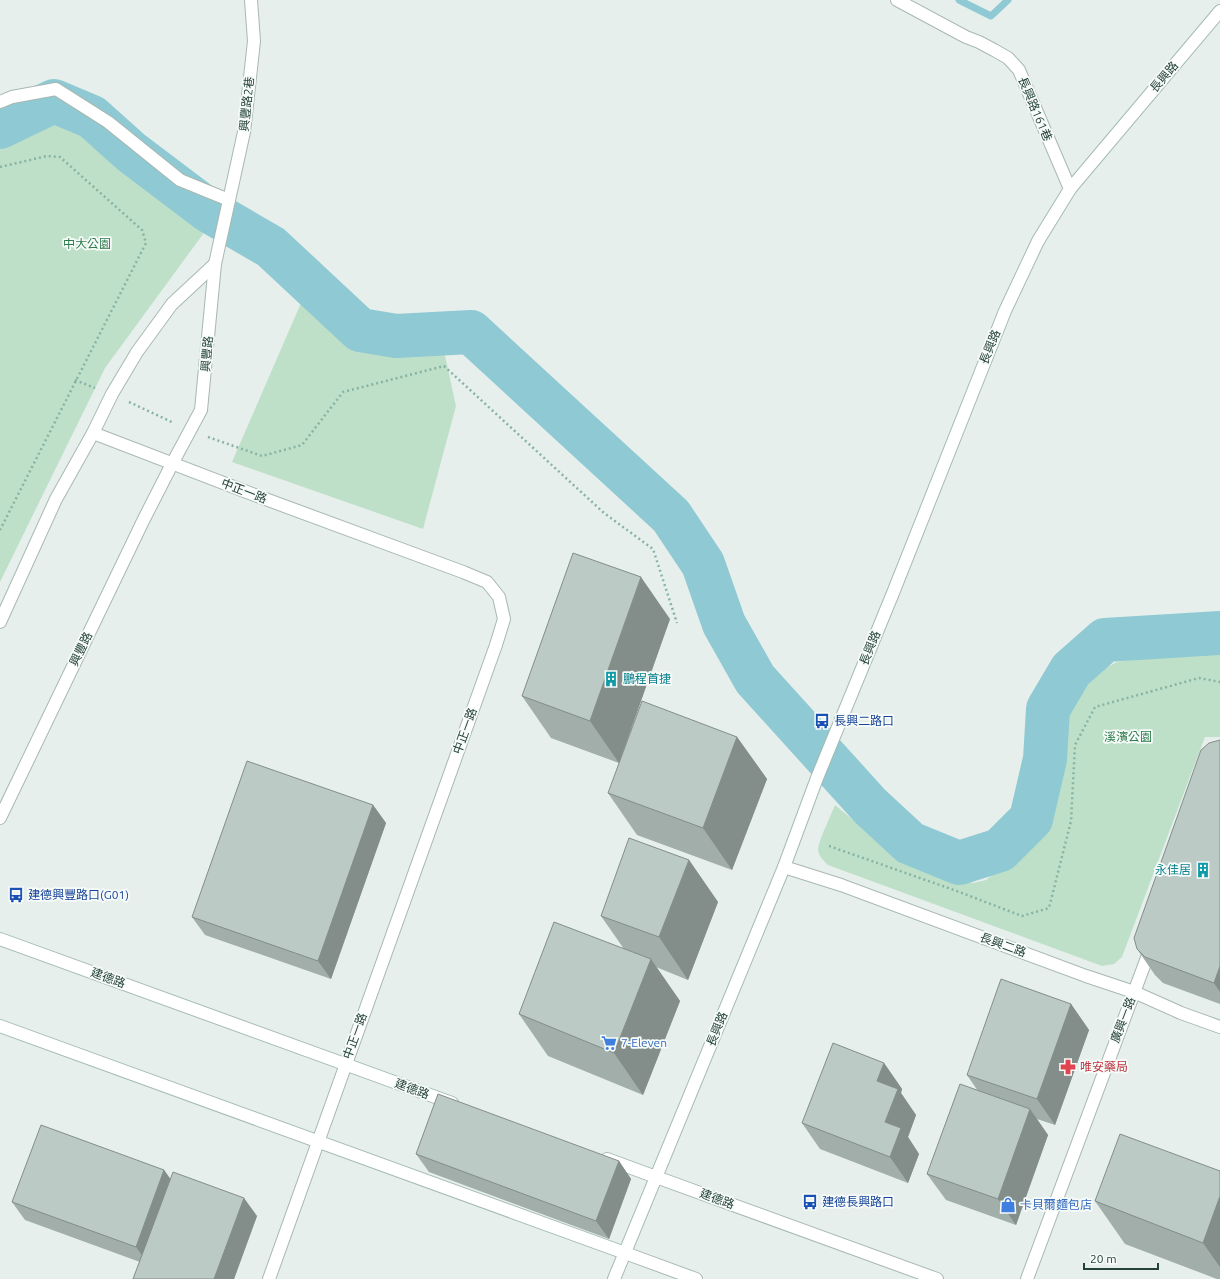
<svg xmlns="http://www.w3.org/2000/svg" width="1220" height="1279" font-family="Ubuntu,'Noto Sans TC',sans-serif">
<rect width="100%" height="100%" fill="#e6efeb"/>
<!-- park -->
<g fill="#bfe0c8">
<polygon points="61,112 111,150 206,230 105,368 0,582 0,144 4,143"/>
<polygon points="301,303 348,344 373,347 444,351 456,406 423,529 232,462"/>
<path d="M1220 651V737H1205L1122 957 1114 964 1102 966 828 865C824 861 818 856 818 849 819 840 831 815 835 805L891 851 906 860 931 871 973 883 986 880 1025 847 1038 831 1047 817 1053 798 1057 775V756L1054 731 1065 701 1077 682 1117 662 1188 652Z"/>
</g>
<g fill="none" stroke-linecap="round" stroke-linejoin="round">
<!-- stream -->
<polyline stroke="#8ec9d4" stroke-width="7" points="959,0 991,16 1008,0"/>
<!-- river -->
<polyline stroke="#8ec9d4" stroke-width="44" points="0,127 54,101 92,117 131,152 209,211 271,247 360,330 396,336 471,332 671,516 703,564 724,624 755,679 870,806 910,843 959,863 1000,850 1031,819 1045,759 1048,709 1071,670 1105,640 1220,633"/>
<defs>
<g id="service">
<polyline points="897,0 966,37 979,42 994,50 1008,58 1019,70 1070,189"/>
<polyline points="0,102 12,97 56,89 108,122 180,180 229,200"/>
</g>
<g id="minor">
<polyline points="93,433 260,497 463,572 487,582 499,597 504,619 496,645 269,1279"/>
<polyline points="0,622 56,499 93,433 112,394 137,352 172,304 215,264"/>
<polyline points="0,818 143,521 172,464 201,410 215,264 244,132 254,41 251,0"/>
<polyline points="784,867 841,885 1086,976 1134,992 1181,1013 1220,1027"/>
<polyline points="1027,1279 1151,947"/>
</g>
<g id="tertiary">
<polyline points="656,1177 937,1279"/>
<polyline points="625,1253 696,1279"/>
</g>
<g id="secondary">
<polyline points="0,939 452,1103"/>
<polyline points="0,1026 625,1253"/>
<polyline points="607,1159 656,1177"/>
<polyline points="614,1279 784,867 817,778 893,593 1005,311 1038,241 1070,189 1220,11"/>
</g>
</defs>
<!-- service casing -->
<use href="#service" stroke="#a8b8b2" stroke-width="14"/>
<!-- minor casing -->
<use href="#minor" stroke="#a8b8b2" stroke-width="14"/>
<!-- tertiary casing -->
<use href="#tertiary" stroke="#a8b8b2" stroke-width="14"/>
<!-- secondary casing -->
<use href="#secondary" stroke="#a4bbb3" stroke-width="14"/>
<!-- path -->
<g stroke="#86b3a5" stroke-width="2.5" stroke-dasharray="2 3" stroke-linecap="butt">
<polyline points="0,167 47,156 60,157 142,230 146,243 0,530"/>
<polyline points="75,380 95,388"/>
<polyline points="129,402 174,423"/>
<polyline points="208,437 262,456 302,445 343,392 444,366 604,513 653,549 677,623"/>
<polyline points="829,846 954,890 1022,916 1049,908 1071,821 1075,745 1095,707 1199,678 1220,682"/>
</g>
<!-- service -->
<use href="#service" stroke="#fff" stroke-width="12"/>
<!-- minor -->
<use href="#minor" stroke="#fff" stroke-width="12"/>
<!-- tertiary -->
<use href="#tertiary" stroke="#fff" stroke-width="12"/>
<!-- secondary -->
<use href="#secondary" stroke="#fff" stroke-width="12"/>
</g>
<!-- wall -->
<g fill="#a1aea9">
<polygon points="670,619 619,763 551,738 522,696"/>
<polygon points="737,737 767,779 732,870 637,835 608,793"/>
<polygon points="1220,740 1220,1004 1163,983 1155,975 1137,949"/>
<polygon points="373,805 386,823 331,979 205,935 192,917"/>
<polygon points="689,860 718,902 688,980 656,967 680,1001 643,1095 548,1056 519,1014 624,949 601,916"/>
<polygon points="1071,1004 1089,1030 1055,1125 1037,1119 1048,1135 1016,1225 946,1200 927,1174 978,1091 967,1075"/>
<polygon points="884,1063 902,1089 901,1093 916,1115 908,1137 919,1154 908,1183 820,1149 802,1123"/>
<polygon points="416,1154 619,1161 631,1179 609,1239 429,1172"/>
<polygon points="164,1170 170,1179 257,1216 234,1279 133,1279 140,1262 25,1220 12,1202"/>
<polygon points="1220,1171 1220,1279 1217,1279 1125,1244 1095,1201"/>
</g>
<!-- shaded-wall -->
<g fill="#838d89">
<polygon points="641,577 670,619 619,763 590,721"/>
<polygon points="737,737 767,779 732,870 703,828"/>
<polygon points="373,805 386,823 331,979 318,961"/>
<polygon points="689,860 718,902 688,980 659,937"/>
<polygon points="651,959 680,1001 643,1095 614,1053"/>
<polygon points="1220,966 1220,992 1214,983"/>
<polygon points="1071,1004 1089,1030 1055,1125 1037,1099"/>
<polygon points="884,1063 902,1089 901,1093 916,1115 908,1137 919,1154 908,1183 890,1157 885,1122 877,1081"/>
<polygon points="1030,1109 1048,1135 1016,1225 998,1199"/>
<polygon points="619,1161 631,1179 609,1239 596,1221"/>
<polygon points="164,1170 177,1188 149,1265 136,1247"/>
<polygon points="1220,1196 1220,1267 1203,1243"/>
<polygon points="244,1198 257,1216 234,1279 214,1279"/>
</g>
<!-- building -->
<g fill="#bbcac4" stroke="#838d89">
<polygon points="573,553 641,577 590,721 522,696"/>
<polygon points="642,701 737,737 703,828 608,793"/>
<polygon points="1220,740 1220,966 1214,983 1145,957 1137,949 1134,938 1201,750 1209,743"/>
<polygon points="247,761 373,805 318,961 192,917"/>
<polygon points="629,838 689,860 659,937 601,916"/>
<polygon points="554,922 651,959 614,1053 519,1014"/>
<polygon points="1001,979 1071,1004 1037,1099 967,1075"/>
<polygon points="833,1043 884,1063 877,1081 898,1089 885,1122 901,1128 890,1157 802,1123"/>
<polygon points="960,1084 1030,1109 998,1199 927,1174"/>
<polygon points="438,1094 619,1161 596,1221 416,1154"/>
<polygon points="41,1125 164,1170 136,1247 12,1202"/>
<polygon points="1120,1134 1220,1171 1220,1196 1203,1243 1095,1201"/>
<polygon points="173,1172 244,1198 214,1279 133,1279"/>
</g>
<!-- icons -->
<defs>
<symbol id="building-bare" viewBox="-9 -9 18 18"><path d="M-4-6H4V6H1V3H-1V6H-4ZM-2.5-4.3h1.7v1.8h-1.7ZM.8-4.3h1.7v1.8H.8ZM-2.5-1h1.7V.8h-1.7ZM.8-1h1.7V.8H.8Z" fill="#0f9aa8" stroke="#f7fbf9" stroke-width="2.5" paint-order="stroke"/></symbol>
<symbol id="bus-bare" viewBox="-9 -9 18 18"><path d="M-5-6H5V4H4V6H2V4H-2V6H-4V4H-5ZM-3.5-4V0h7V-4ZM-3.5 1.2v1.5H-2V1.2ZM2 1.2v1.5H3.5V1.2Z" fill="#1a4fb4" stroke="#f7fbf9" stroke-width="2.5" paint-order="stroke"/></symbol>
<symbol id="supermarket-bare" viewBox="-9 -9 18 18"><path d="M-6-5.5h2.5l.6 2H6L4.5 2H-2.5L-4.4-4H-6ZM-1.5 3.2a1.3 1.3 0 1 0 .1 0ZM3 3.2a1.3 1.3 0 1 0 .1 0Z" fill="#3f7fe0" stroke="#f7fbf9" stroke-width="2.5" paint-order="stroke"/></symbol>
<symbol id="pharmacy-bare" viewBox="-9 -9 18 18"><path d="M-2-6h4v4h4v4h-4v4h-4v-4h-4v-4h4Z" fill="#e0444e" stroke="#f7fbf9" stroke-width="2.5" paint-order="stroke"/></symbol>
<symbol id="shop-bare" viewBox="-9 -9 18 18"><path d="M-5-2.5h2.3a2.7 3.5 0 0 1 5.4 0H5L5.5 6h-11ZM-1.5-2.5h3a1.5 2.3 0 0 0-3 0Z" fill="#3f7fe0" stroke="#f7fbf9" stroke-width="2.5" paint-order="stroke"/></symbol>
</defs>
<g fill-rule="evenodd">
<use href="#building-bare" x="600" y="668" width="22" height="22"/>
<use href="#bus-bare" x="811" y="710" width="22" height="22"/>
<use href="#building-bare" x="1192" y="859" width="22" height="22"/>
<use href="#bus-bare" x="5" y="884" width="22" height="22"/>
<use href="#supermarket-bare" x="598" y="1032" width="22" height="22"/>
<use href="#pharmacy-bare" x="1057" y="1056" width="22" height="22"/>
<use href="#bus-bare" x="799" y="1191" width="22" height="22"/>
<use href="#shop-bare" x="997" y="1194" width="22" height="22"/>
</g>
<g text-anchor="middle" stroke-width="3.5" stroke-linejoin="round" paint-order="stroke">
<!-- street labels -->
<g font-size="12" fill="#24423a" stroke="#f7fbf9">
<text transform="translate(1164 77) rotate(-50)" y="4">長興路</text>
<text transform="translate(247 104) rotate(-84)" y="4">興豐路2巷</text>
<text transform="translate(1035 109) rotate(67)" y="4">長興路161巷</text>
<text transform="translate(990 347) rotate(-68)" y="4">長興路</text>
<text transform="translate(207 354) rotate(-85)" y="4">興豐路</text>
<text transform="translate(244 491) rotate(21)" y="4">中正一路</text>
<text transform="translate(870 648) rotate(-68)" y="4">長興路</text>
<text transform="translate(81 649) rotate(-64)" y="4">興豐路</text>
<text transform="translate(465 731) rotate(-70)" y="4">中正一路</text>
<text transform="translate(1003 945) rotate(20)" y="4">長興二路</text>
<text transform="translate(108 978) rotate(20)" y="4">建德路</text>
<text transform="translate(1123 1020) rotate(-69)" y="4">廣興一路</text>
<text transform="translate(717 1029) rotate(-68)" y="4">長興路</text>
<text transform="translate(355 1036) rotate(-70)" y="4">中正一路</text>
<text transform="translate(412 1089) rotate(20)" y="4">建德路</text>
<text transform="translate(717 1199) rotate(20)" y="4">建德路</text>
</g>
<!-- park labels -->
<g font-size="12" fill="#2d7a4b" stroke="#f7fbf9">
<text x="87" y="248">中大公園</text>
<text x="1128" y="741">溪濱公園</text>
</g>
<!-- culture labels -->
<g font-size="12" fill="#0d838f" stroke="#f7fbf9" text-anchor="start">
<text x="623" y="683">鵬程首捷</text>
<text x="1191" y="874" text-anchor="end">永佳居</text>
</g>
<!-- transit labels -->
<g font-size="12" fill="#164399" stroke="#f7fbf9" text-anchor="start">
<text x="834" y="725">長興二路口</text>
<text x="28" y="899">建德興豐路口(G01)</text>
<text x="822" y="1206">建德長興路口</text>
</g>
<!-- shop labels -->
<g font-size="12" fill="#366cbe" stroke="#f7fbf9" text-anchor="start">
<text x="621" y="1047">7-Eleven</text>
<text x="1020" y="1209">卡貝爾麵包店</text>
</g>
<!-- health labels -->
<g font-size="12" fill="#be3a42" stroke="#f7fbf9" text-anchor="start">
<text x="1080" y="1071">唯安藥局</text>
</g>
</g>
<!-- scale -->
<path d="M1084 1263v6h74v-6" fill="none" stroke="#24423a" stroke-width="2"/>
<text x="1090" y="1263" font-size="12" fill="#24423a" stroke="#f7fbf9" stroke-width="3" paint-order="stroke">20 m</text>
</svg>
